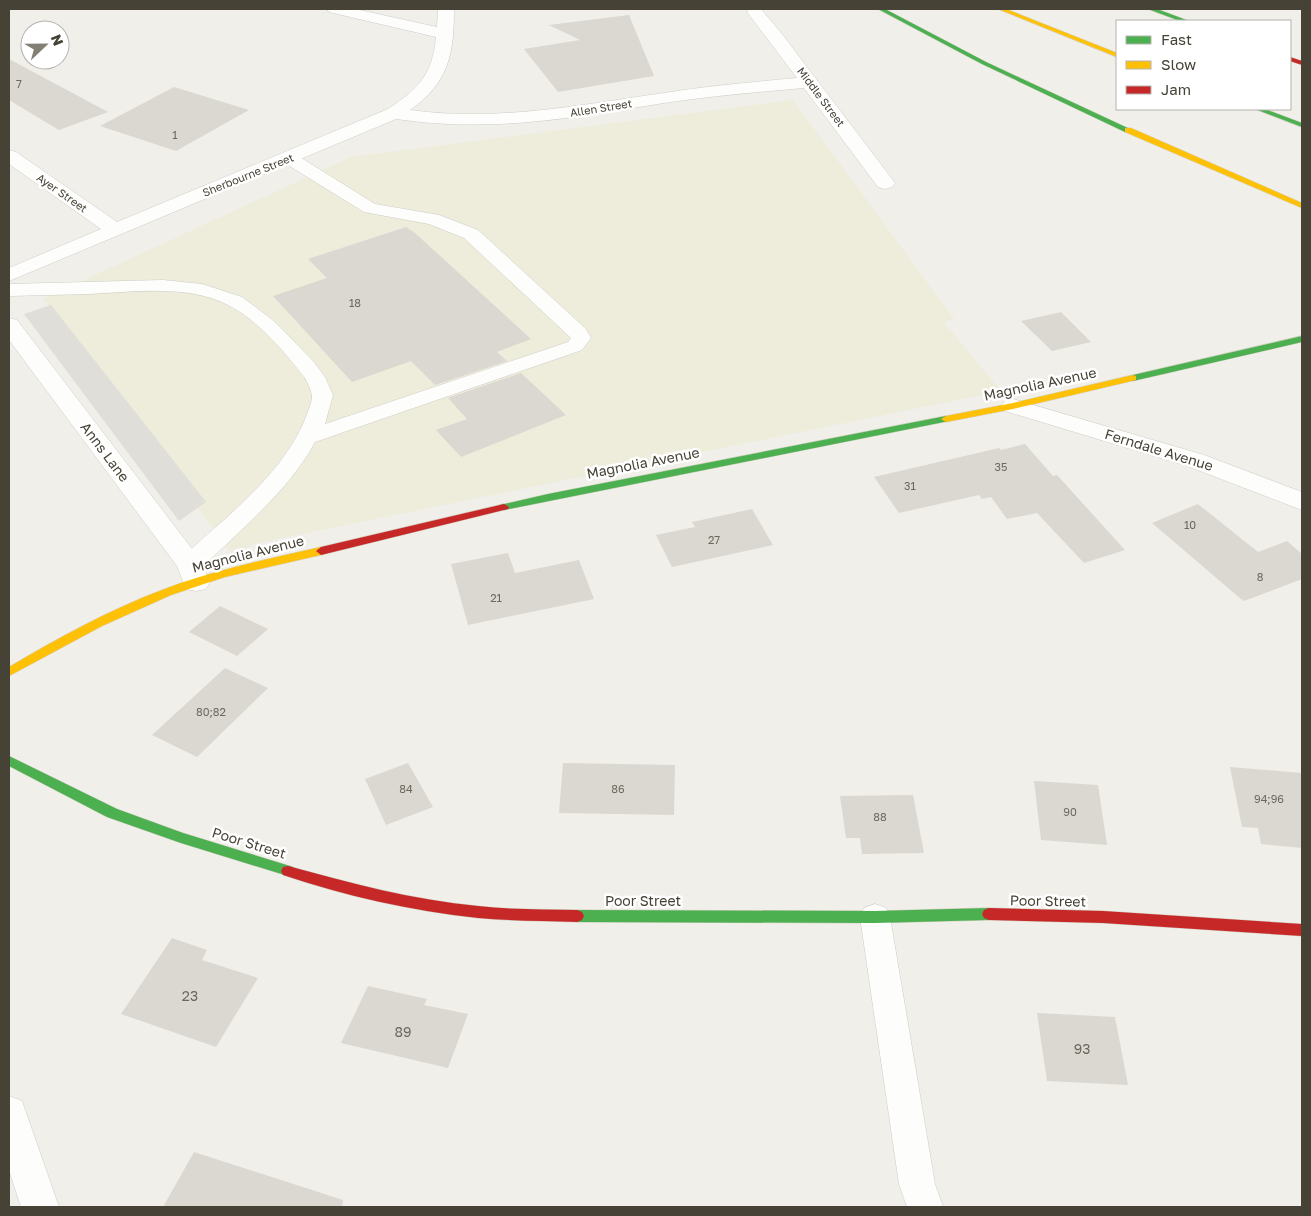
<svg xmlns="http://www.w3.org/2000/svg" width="1311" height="1216" font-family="'Golos Text',sans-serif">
<rect width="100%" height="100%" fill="#f0efe9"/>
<!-- education -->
<polygon fill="#eeecdb" points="793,100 954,319 944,322 1001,391 258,543 232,554 43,299 351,157"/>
<!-- parking -->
<polygon fill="#dfded9" points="51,305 206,502 179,521 24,314"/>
<!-- building -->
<g fill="#dad8d1">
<polygon points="629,15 654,76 558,92 524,49 580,40 549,25"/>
<polygon points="9,59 108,112 59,130 9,100"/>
<polygon points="174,87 249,110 176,151 100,126"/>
<polygon points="406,227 415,233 531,339 497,352 507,361 435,385 411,361 352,382 273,296 327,278 308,259"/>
<polygon points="1061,312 1091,342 1052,351 1021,321"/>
<polygon points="521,373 566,415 461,457 436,430 467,419 448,398"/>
<polygon points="1025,444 1053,476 1057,475 1125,550 1084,563 1037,513 1007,519 991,497 982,499 979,495 899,513 874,477 999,448 1001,450"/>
<polygon points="1198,504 1258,552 1287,541 1302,554 1302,579 1244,601 1241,599 1152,523"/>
<polygon points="752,509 773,545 672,567 656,535 695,527 692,522"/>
<polygon points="508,553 515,573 579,560 594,599 468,625 451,564"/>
<polygon points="220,606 268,629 237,656 189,632"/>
<polygon points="225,668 268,688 197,757 152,735"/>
<polygon points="408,763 433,807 386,825 365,779"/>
<polygon points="563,763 675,765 674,815 559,813"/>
<polygon points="1230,767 1302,773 1302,848 1261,844 1258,828 1242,827"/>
<polygon points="1034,781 1098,785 1107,845 1041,840"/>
<polygon points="913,795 924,853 862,854 860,838 846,838 840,796"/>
<polygon points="172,938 207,950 202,960 258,978 216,1047 121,1014"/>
<polygon points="368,986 427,999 424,1005 468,1014 448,1068 341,1043"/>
<polygon points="1037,1013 1115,1017 1128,1085 1047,1081"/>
<polygon points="194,1152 343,1200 342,1207 163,1207"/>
</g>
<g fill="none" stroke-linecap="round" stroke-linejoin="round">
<defs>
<g id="lane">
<path d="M289 153 295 154 375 204 439 215 478 230 586 329 591 338 582 350 315 442C288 492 239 531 199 570L190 572 181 570 178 564 181 558C225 518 287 471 307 414 309 409 312 402 312 396 311 389 308 384 305 378 285 352 258 320 228 305 187 284 133 292 89 294 62 295 36 295 9 296V284L163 280 202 284 242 297 275 322 313 361 325 377 333 395 325 424 568 342 571 338 464 238 429 224 364 212 283 162 280 158 283 154Z"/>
<polygon points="875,904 886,908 890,917 935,1184 943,1207 907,1207 899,1184 860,917 864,908"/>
</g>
<g id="street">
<path d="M327 9H355L437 27 438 9H454C454 53 449 83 410 110 496 122 580 105 664 93 708 86 753 82 797 78L747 12 749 9H761L782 34 895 183 892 187 885 189 878 187 804 88C758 92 711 96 664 103 570 118 492 133 396 119L9 281V268L101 229 9 164V150L16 152 117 222 388 109C419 88 432 76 436 37L329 12Z"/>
<polygon points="9,318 17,320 199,558 210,582 206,589 196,591 186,589 177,566 9,340"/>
<polygon points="1013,399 1204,455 1302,492 1302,510 1187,466 1005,411 1001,406 1005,401"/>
<polygon points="9,1096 22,1101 59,1207 21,1207 9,1170"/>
</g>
<g id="fast">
<polygon points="878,9 885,9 986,62 1132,130 1125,132 982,64"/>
<polygon points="1148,9 1157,9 1189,21 1180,21"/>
<polygon points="1255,109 1265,109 1302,123 1302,127"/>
<polygon points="1302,336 1302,342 1133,381 1128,378 1133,375"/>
<polygon points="946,416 951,419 949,421 504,510 499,507 500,505 548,494"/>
<polygon points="9,756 117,809 183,833 293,867 295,871 293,875 288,876 181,843 107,817 9,766"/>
<polygon points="989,908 994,910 996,914 994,918 989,920 875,923 577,922 572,920 570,916 572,912 577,910 875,911"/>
</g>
<g id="slow">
<polygon points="998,9 1006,9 1117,53 1117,57"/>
<polygon points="1125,128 1131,128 1302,203 1302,208 1125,132"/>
<polygon points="1133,375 1136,376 1136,380 1013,409 946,422 941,419 946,416 1013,403"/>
<path d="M321 547 325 548 326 551 325 554 225 577 171 595 102 626 9 676V667C58 638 109 610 162 590 214 570 268 559 321 547Z"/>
</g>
<g id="jam">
<polygon points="1290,57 1302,61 1302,65 1290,61"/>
<polygon points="504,504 509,507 508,509 321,555 316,551 321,547"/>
<path d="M288 866C350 883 413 900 478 906 511 910 544 909 577 910L582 912 584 916 582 920 577 922C544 921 510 921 478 918 412 911 345 896 283 875L281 871 283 867Z"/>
<polygon points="989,908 1103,911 1302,924 1302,936 1103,923 989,920 984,918 982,914 984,910"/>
</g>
</defs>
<!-- lane casing -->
<use href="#lane" stroke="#cecdc6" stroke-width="1"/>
<!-- street casing -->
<use href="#street" stroke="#cecdc6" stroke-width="1"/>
<!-- fast casing -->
<use href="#fast" stroke="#d0cec0" stroke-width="1"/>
<!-- slow casing -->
<use href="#slow" stroke="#d0cec0" stroke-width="1"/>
<!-- jam casing -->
<use href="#jam" stroke="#d0cec0" stroke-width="1"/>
<!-- lane -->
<use href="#lane" fill="#fdfdfc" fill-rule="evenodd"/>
<!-- street -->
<use href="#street" fill="#fdfdfc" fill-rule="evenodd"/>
<!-- fast -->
<use href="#fast" fill="#4caf50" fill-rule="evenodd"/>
<!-- slow -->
<use href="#slow" fill="#ffc107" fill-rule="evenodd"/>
<!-- jam -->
<use href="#jam" fill="#c62828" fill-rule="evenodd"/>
</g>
<g text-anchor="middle" stroke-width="5" stroke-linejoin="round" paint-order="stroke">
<!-- number labels -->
<g font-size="11" fill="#6c685d">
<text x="19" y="88">7</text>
<text x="175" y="139">1</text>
<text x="355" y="307">18</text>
<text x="1001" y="471">35</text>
<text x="910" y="490">31</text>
<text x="1190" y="529">10</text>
<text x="714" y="544">27</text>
<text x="1260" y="581">8</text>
<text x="496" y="602">21</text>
<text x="211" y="716">80;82</text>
<text x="406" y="793">84</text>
<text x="618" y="793">86</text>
<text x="1269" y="803">94;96</text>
<text x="1070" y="816">90</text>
<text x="880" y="821">88</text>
</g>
<!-- far-street labels -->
<g font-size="11" fill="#464235" stroke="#fff">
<text transform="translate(821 97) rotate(53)" y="4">Middle Street</text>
<text transform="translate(601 108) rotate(-9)" y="4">Allen Street</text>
<text transform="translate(248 175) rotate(-22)" y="4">Sherbourne Street</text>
<text transform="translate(62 193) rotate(35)" y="4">Ayer Street</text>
</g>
<!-- street labels -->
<g font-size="14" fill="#464235" stroke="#fff">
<text transform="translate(1040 384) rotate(-12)" y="5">Magnolia Avenue</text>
<text transform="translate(1159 450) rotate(17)" y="5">Ferndale Avenue</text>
<text transform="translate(105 452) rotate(53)" y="5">Anns Lane</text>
<text transform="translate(643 463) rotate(-11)" y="5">Magnolia Avenue</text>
<text transform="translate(248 554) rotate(-14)" y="5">Magnolia Avenue</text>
<text transform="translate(249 843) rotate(17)" y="5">Poor Street</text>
<text x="643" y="906">Poor Street</text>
<text transform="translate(1048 901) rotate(1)" y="5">Poor Street</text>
</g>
<!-- near-number labels -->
<g font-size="14" fill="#6c685d">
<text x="190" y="1001">23</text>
<text x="403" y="1037">89</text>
<text x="1082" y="1054">93</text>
</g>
</g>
<!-- border -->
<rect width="1311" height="1216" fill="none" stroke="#464235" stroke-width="20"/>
<!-- legend -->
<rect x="1116" y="20" width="175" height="90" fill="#ffffff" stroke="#b5b3ae"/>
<rect x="1126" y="36" width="25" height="8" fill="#4caf50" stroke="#b5b3ae"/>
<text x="1161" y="45" font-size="15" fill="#464235">Fast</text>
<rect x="1126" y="61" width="25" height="8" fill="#ffc107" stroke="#b5b3ae"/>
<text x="1161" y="70" font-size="15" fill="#464235">Slow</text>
<rect x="1126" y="86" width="25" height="8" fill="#c62828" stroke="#b5b3ae"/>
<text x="1161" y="95" font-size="15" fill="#464235">Jam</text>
<!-- north arrow -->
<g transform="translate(45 45) rotate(68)"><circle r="24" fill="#ffffff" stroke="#b5b3ae"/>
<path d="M0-4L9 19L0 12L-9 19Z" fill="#827f74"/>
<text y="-8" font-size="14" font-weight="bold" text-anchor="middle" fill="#464235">N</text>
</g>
</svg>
